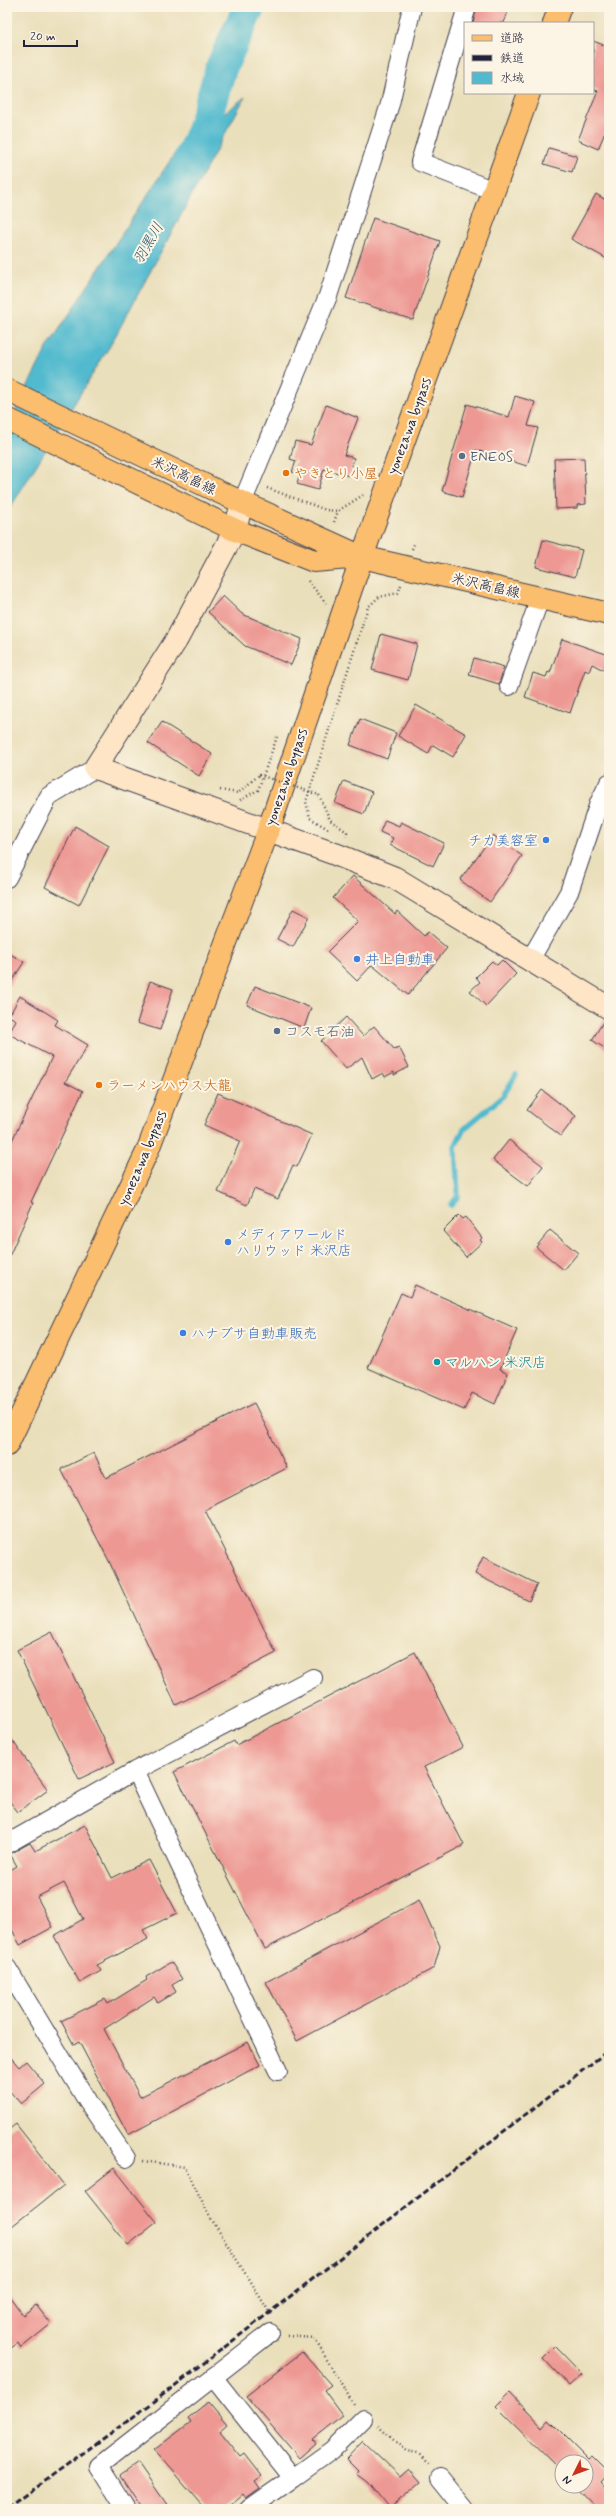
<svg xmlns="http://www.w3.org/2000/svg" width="616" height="2516" font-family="Mynerve,'Klee One',sans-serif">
<rect width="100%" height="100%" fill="#fcf5e5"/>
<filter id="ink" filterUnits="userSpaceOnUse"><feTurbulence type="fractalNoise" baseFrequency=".025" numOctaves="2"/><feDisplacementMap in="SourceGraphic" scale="8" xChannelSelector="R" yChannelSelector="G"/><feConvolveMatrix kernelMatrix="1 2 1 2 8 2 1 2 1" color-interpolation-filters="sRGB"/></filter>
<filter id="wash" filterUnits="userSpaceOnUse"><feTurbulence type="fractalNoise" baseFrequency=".012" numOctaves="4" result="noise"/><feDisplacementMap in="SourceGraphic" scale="16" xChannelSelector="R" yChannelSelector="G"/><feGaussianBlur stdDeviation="0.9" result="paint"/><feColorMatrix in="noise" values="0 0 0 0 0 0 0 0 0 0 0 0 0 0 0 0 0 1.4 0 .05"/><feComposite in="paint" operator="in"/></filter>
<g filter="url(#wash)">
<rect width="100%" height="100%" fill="#eadfbb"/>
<!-- water -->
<polygon fill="#51bace" stroke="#3a6e84" points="245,97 111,344 7,513 7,427 47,348 179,147"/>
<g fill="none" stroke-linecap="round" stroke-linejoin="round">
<!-- stream -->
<polyline stroke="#51bace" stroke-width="5.5" points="451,1205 458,1196 455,1146 464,1129 503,1096 516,1075"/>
<!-- river -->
<polyline stroke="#51bace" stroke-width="32" points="185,169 202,131 221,68 249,7"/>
</g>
<g id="blocks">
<!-- building -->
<g fill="#ed9893">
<polygon points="477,7 497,7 508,11 504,23 473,23"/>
<polygon points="593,41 609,47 609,123 598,149 578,140 598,91 593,89"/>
<polygon points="549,148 577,156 572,172 544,164"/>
<polygon points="596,194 609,202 609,260 571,239"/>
<polygon points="373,218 440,241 413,320 346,298"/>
<polygon points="515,396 535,402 528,426 538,428 527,466 476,450 462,497 442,491 467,404 509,417"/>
<polygon points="326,405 358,418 344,455 354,458 349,476 324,469 318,490 297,484 300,474 292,472 296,461 290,459 295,441 311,445"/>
<polygon points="584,458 586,504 577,505 577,508 556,509 554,459"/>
<polygon points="543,540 582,550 575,577 536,567"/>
<polygon points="223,596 242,614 302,639 291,665 245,646 208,612"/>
<polygon points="381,634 417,644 408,680 372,670"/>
<polygon points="562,639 609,655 609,673 592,664 589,672 585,670 570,713 525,697 533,673 546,677 548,672 550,673"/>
<polygon points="474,658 504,667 499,684 469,675"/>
<polygon points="416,705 466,734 453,757 433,745 428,754 398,736"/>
<polygon points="360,719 396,733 387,759 350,745"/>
<polygon points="162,722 212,754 199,776 148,743"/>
<polygon points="344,781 372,792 364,814 335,803"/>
<polygon points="385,820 399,826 401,822 444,843 433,866 390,845 393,838 380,832"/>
<polygon points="75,826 109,846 79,905 45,887"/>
<polygon points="493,835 522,856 490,902 460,880"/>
<polygon points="353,876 395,914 397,911 424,936 428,932 447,948 408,995 372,965 357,981 327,952 358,921 333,898"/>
<polygon points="293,909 309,917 293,947 277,939"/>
<polygon points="7,952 24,962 7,989"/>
<polygon points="502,960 516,974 486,1006 470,991 480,982 476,977 492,961 497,965"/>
<polygon points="150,981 173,989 160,1030 137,1023"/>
<polygon points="255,986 311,1008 304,1028 247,1005"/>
<polygon points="20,996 58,1020 55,1025 88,1045 65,1082 83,1091 31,1202 33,1203 7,1261 7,1151 52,1057 9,1034 16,1020 9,1016"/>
<polygon points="346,1017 363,1036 374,1026 394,1049 399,1047 409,1067 394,1075 394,1072 385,1077 383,1073 372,1079 362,1057 346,1069 321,1041"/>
<polygon points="605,1019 609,1020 609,1051 592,1040"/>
<polygon points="542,1090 576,1116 561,1136 527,1110"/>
<polygon points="218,1093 312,1135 297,1167 293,1165 278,1199 254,1189 247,1205 218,1192 240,1141 204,1125"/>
<polygon points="509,1140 543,1166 528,1186 493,1160"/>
<polygon points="459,1215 463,1219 466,1217 482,1238 480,1240 482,1242 466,1257 443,1231"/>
<polygon points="550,1230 578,1253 564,1270 536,1247"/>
<polygon points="415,1285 517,1330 500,1369 508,1373 495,1404 472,1393 464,1410 368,1368 401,1293 410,1297"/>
<polygon points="254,1403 287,1468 205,1510 276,1653 176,1705 108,1559 61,1469 94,1453 106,1478"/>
<polygon points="483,1557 537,1584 529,1601 475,1574"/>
<polygon points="52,1632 115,1762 79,1779 17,1650"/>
<polygon points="415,1652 463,1747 424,1767 464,1845 265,1949 174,1772 234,1741 236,1745"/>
<polygon points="7,1733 48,1790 18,1812 7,1798"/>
<polygon points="85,1825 112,1878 149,1860 177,1913 143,1930 148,1939 97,1965 101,1971 80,1983 54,1936 83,1919 64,1883 37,1897 53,1927 20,1945 7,1920 7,1872 17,1866 10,1854 30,1843 35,1851"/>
<polygon points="419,1900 440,1946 434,1968 297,2041 266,1982"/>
<polygon points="171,1962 182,1979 172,1985 176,1992 158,2003 154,1997 104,2029 140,2097 248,2042 260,2065 128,2135 79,2042 74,2045 61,2021 105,1999 108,2004 147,1980 146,1977"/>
<polygon points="7,2053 19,2067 26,2061 45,2084 21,2104 7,2088"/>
<polygon points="16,2124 64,2185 7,2230 7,2131"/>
<polygon points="114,2168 157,2222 128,2245 85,2191"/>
<polygon points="7,2293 23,2315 36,2305 51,2324 21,2348 18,2343 7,2351"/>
<polygon points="555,2346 582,2374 569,2386 543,2358"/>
<polygon points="302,2352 331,2385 324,2390 343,2416 313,2439 316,2443 299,2458 246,2396"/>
<polygon points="510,2392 543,2427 549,2420 588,2459 592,2456 609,2473 601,2482 609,2491 609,2509 598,2509 576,2486 586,2486 586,2462 562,2462 562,2471 496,2406"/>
<polygon points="208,2402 227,2425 220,2431 241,2457 245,2454 262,2476 255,2481 260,2488 246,2498 243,2494 225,2509 205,2509 154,2450 191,2422 188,2418"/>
<polygon points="363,2441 400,2476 409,2468 421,2482 389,2509 367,2482 356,2474 358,2471 346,2459"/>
<polygon points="138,2463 170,2509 142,2509 120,2476"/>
</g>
</g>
</g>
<g filter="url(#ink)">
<use href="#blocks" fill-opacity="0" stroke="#403e4e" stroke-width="1"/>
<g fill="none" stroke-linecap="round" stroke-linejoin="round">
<defs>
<g id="street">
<polyline points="467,7 420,162 494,191"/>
<polyline points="242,503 328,296 390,104 412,7"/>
<polyline points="509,686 540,598"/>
<polyline points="7,878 49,796 95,768"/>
<polyline points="530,960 569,892 599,803 609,783"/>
<polyline points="135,1771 278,2071"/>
<polyline points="7,1844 135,1771 313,1678"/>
<polyline points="7,1968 88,2102 126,2158"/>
<polyline points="213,2377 293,2478 249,2509"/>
<polyline points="293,2478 332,2450 363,2419"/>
<polyline points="440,2478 465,2509"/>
<polyline points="126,2509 99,2466 270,2333"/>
</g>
<polyline id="secondary" points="242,503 235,530 177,639 95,768 335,854 395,878 609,1008"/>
<g id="primary">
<polyline points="7,390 217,491 362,557 609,614"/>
<polyline points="7,419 235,530 314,561 361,557"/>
</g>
<g id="highway">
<polyline points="554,23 560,7"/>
<polyline points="7,1445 147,1152 268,831 362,557 529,93"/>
</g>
</defs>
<!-- street casing -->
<use href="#street" stroke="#403e4e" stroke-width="20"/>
<!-- secondary casing -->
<use href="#secondary" stroke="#403e4e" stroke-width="24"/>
<!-- primary casing -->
<use href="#primary" stroke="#403e4e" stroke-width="24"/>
<!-- highway casing -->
<use href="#highway" stroke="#403e4e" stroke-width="24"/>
<!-- path -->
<g stroke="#403e4e" stroke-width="2.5" stroke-dasharray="1 3" stroke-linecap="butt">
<polyline points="267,488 326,510 338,511 363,495"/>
<polyline points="334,522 338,511"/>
<polyline points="412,549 415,542"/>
<polyline points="308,581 326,603"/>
<polyline points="220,790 238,793 259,775"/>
<polyline points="319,795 330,820 347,832 345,836"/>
<polyline points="240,800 258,790 277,737"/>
<polyline points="328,829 310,818 306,802 368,607 379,597 398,593 401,585"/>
<polyline points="143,2161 185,2167 209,2215 271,2315"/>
<polyline points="287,2336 314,2338 354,2405"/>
<polyline points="378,2426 406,2451 418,2453 429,2465"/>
</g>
<!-- street -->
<use href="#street" stroke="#fff" stroke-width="18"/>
<!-- secondary -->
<use href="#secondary" stroke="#fde5c5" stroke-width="22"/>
<!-- primary -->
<use href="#primary" stroke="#fabe6e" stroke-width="22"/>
<!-- highway -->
<use href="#highway" stroke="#fabe6e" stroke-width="22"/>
<!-- rail -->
<polyline stroke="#22223b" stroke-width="3" stroke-dasharray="6 3" stroke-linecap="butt" points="7,2508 151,2404 609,2050"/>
<!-- path-bridge -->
<polyline stroke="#403e4e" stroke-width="2.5" stroke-dasharray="1 3" stroke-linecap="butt" points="259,775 319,795"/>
</g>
</g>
<!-- markers -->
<g fill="#5c6f8a" stroke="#fcf5e5" stroke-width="1.5">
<circle cx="462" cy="456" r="4"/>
<circle cx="277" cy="1031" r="4"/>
</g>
<g fill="#e8710a" stroke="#fcf5e5" stroke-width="1.5">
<circle cx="286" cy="473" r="4"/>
<circle cx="99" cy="1085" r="4"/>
</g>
<g fill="#3f7fe0" stroke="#fcf5e5" stroke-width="1.5">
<circle cx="546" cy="840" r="4"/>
<circle cx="357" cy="959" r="4"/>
<circle cx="228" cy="1242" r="4"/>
<circle cx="183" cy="1333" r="4"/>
</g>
<circle fill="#0f9aa8" stroke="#fcf5e5" stroke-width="1.5" cx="437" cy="1362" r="4"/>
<g text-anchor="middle" stroke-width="4" stroke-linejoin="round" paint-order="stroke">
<!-- street labels -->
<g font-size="14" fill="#22223b" stroke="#fcf5e5">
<text transform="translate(409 426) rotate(-70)" y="5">yonezawa bypass</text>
<text transform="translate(184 475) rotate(26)" y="5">米沢高畠線</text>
<text transform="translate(486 585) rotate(13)" y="5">米沢高畠線</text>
<text transform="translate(286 777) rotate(-71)" y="5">yonezawa bypass</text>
<text transform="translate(142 1158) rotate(-67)" y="5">yonezawa bypass</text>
</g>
<!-- service labels -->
<g font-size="14" fill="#4e5e75" stroke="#fcf5e5" text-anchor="start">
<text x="470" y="461">ENEOS</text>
<text x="285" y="1036">コスモ石油</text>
</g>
<!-- food labels -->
<g font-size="14" fill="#c56008" stroke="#fcf5e5" text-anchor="start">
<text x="294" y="478">やきとり小屋</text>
<text x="107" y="1090">ラーメンハウス大龍</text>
</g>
<!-- shop labels -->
<g font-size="14" fill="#366cbe" stroke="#fcf5e5" text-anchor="start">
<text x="538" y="845" text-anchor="end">チカ美容室</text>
<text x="365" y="964">井上自動車</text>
<text x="236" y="1239">メディアワールド<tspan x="236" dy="16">ハリウッド 米沢店</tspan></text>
<text x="191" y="1338">ハナブサ自動車販売</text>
</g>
<!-- culture labels -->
<g font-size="14" fill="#0d838f" stroke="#fcf5e5" text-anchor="start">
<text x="445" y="1367">マルハン 米沢店</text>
</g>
<!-- water labels -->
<g font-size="15" font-style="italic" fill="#32576e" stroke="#fcf5e5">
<text transform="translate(148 243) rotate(-60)" y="5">羽黒川</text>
</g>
</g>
<!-- margin -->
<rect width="616" height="2516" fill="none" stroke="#fcf5e5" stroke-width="24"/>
<!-- legend -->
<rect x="464" y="22" width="130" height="72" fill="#fcf5e5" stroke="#a5a1a1"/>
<rect x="472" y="35" width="20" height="6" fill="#fabe6e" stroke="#a5a1a1"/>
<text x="500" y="42" font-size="12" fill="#22223b">道路</text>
<rect x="472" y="55" width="20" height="6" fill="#22223b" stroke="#a5a1a1"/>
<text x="500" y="62" font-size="12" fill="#22223b">鉄道</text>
<rect x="472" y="72" width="20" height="12" fill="#51bace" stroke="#a5a1a1"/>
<text x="500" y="82" font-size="12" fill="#22223b">水域</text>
<!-- north arrow -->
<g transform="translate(574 2474) rotate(228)"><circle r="19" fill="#fcf5e5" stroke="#a5a1a1"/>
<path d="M0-3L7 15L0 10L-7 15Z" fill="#c8321e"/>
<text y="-6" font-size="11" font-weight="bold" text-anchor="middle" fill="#22223b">N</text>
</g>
<!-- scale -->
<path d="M24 40v6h53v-6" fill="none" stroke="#22223b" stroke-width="2"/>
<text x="30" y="40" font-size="12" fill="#22223b" stroke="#fcf5e5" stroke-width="3" paint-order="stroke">20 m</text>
</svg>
